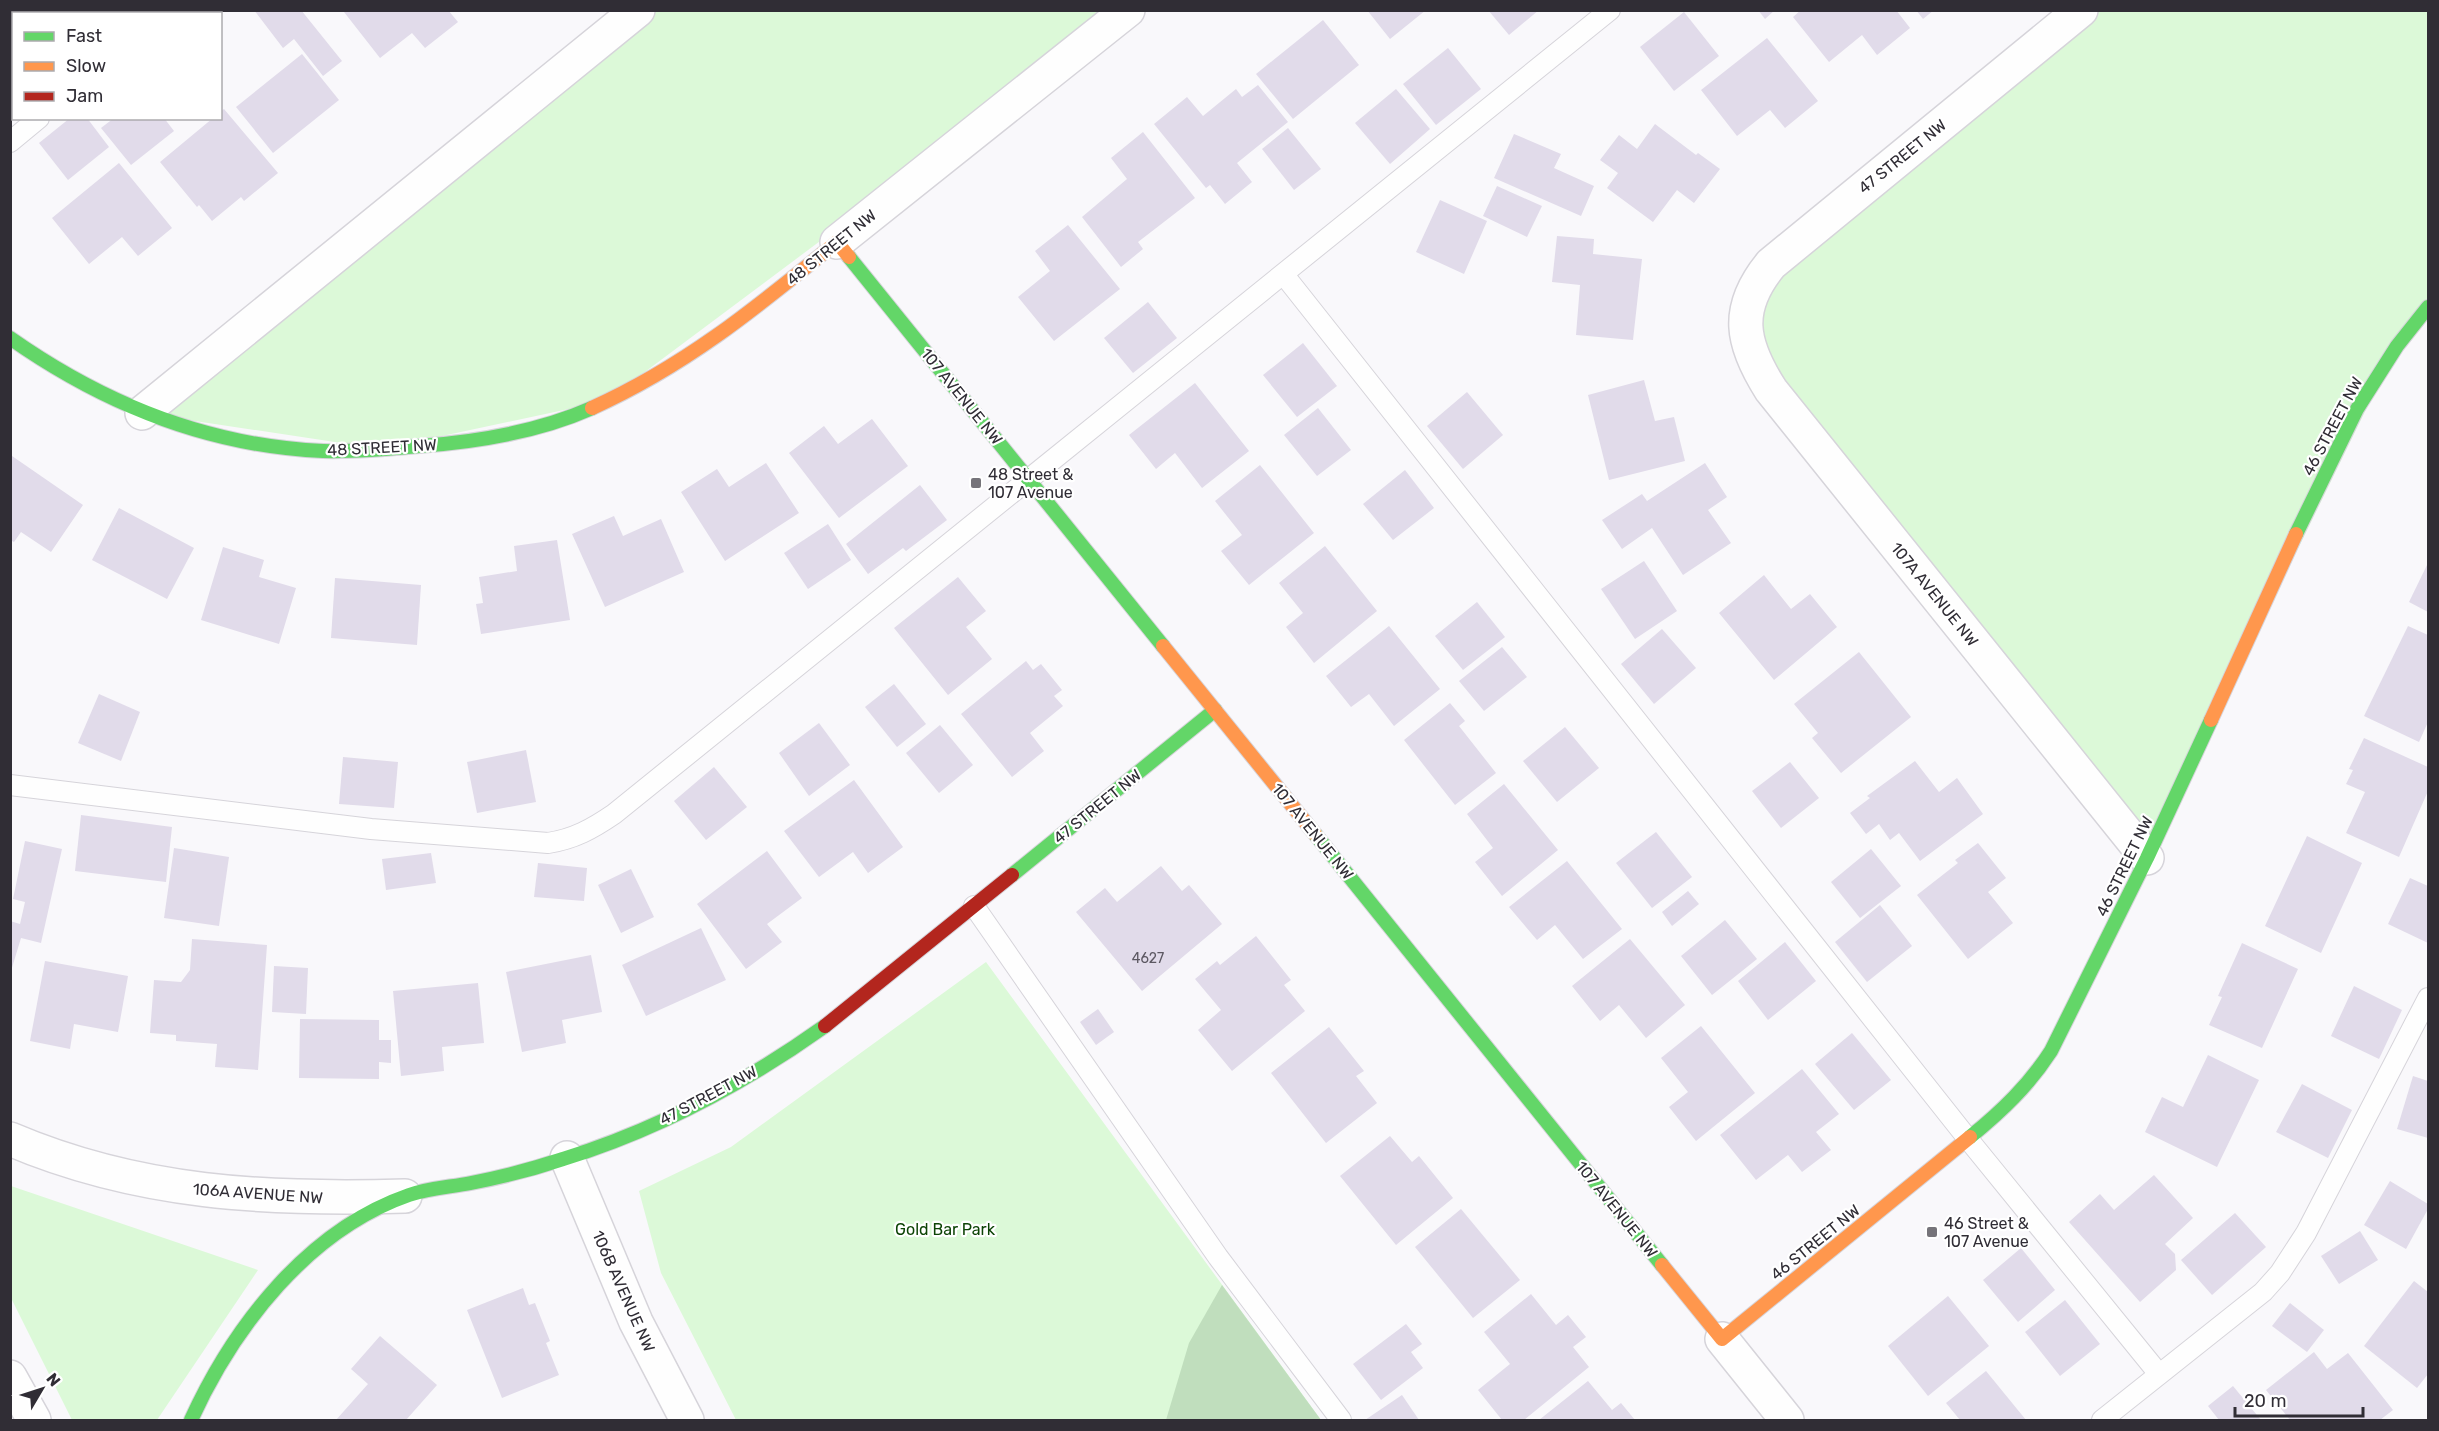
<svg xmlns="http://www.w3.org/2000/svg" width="2439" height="1431" font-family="Rubik,sans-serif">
<rect width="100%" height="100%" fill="#f9f8fb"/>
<!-- green -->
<g fill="#dcf9d8">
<polygon points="638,11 1128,11 606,401 381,449 142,413"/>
<polygon points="2081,11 2428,11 2428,307 2397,346 2147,858 1771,390 1750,297"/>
<polygon points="986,962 1321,1420 736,1420 661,1273 639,1191 731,1147"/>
<polygon points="11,1186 258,1270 157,1420 72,1420 11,1298"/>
</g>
<!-- forest -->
<polygon fill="#c0debd" points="1222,1285 1321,1420 1166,1420 1189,1343"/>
<!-- building -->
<g fill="#e1dbea">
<polygon points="10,10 22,10 25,14 14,14 14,54 10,50"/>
<polygon points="38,10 54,10 57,14 35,14"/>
<polygon points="254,10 301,10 342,61 323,76 294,39 283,48"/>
<polygon points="347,10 448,10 458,22 425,48 412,33 380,58 344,12"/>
<polygon points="1367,10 1426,10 1390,39"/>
<polygon points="1488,10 1539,10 1509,35"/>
<polygon points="1758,10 1775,10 1765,19"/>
<polygon points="1801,10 1896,10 1910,28 1877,55 1862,35 1829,62 1793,17"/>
<polygon points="1916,10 1934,10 1923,19"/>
<polygon points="1684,12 1719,56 1674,91 1640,47"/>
<polygon points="1323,20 1359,65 1293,119 1256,74"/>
<polygon points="1767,38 1818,101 1785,128 1770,110 1737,136 1701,90"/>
<polygon points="1448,48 1481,89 1436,125 1403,84"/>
<polygon points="302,54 339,100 273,153 236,107"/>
<polygon points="1258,85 1288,122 1237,163 1252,182 1225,204 1210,185 1206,188 1154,124 1187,97 1203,116 1236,89 1242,97"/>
<polygon points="1396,89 1430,129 1390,164 1355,123"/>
<polygon points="224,109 278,173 244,201 241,197 212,221 199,205 197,207 160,162 213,118 220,118 220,112"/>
<polygon points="70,118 87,118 109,147 68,180 39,143"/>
<polygon points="114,118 164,118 174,131 131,165 101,128"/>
<polygon points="1655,124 1696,155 1698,153 1720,169 1694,203 1677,190 1653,222 1607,188 1618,173 1600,160 1619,135 1637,149"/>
<polygon points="1288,128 1321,169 1294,190 1262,149"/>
<polygon points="1143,132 1195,198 1138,242 1143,249 1121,267 1082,217 1127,179 1111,158"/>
<polygon points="1514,134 1561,154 1554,168 1594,186 1581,216 1494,178"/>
<polygon points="119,163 172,228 138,256 122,237 89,264 52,218"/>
<polygon points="1497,186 1542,206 1527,237 1483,216"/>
<polygon points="1440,200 1487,221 1464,274 1416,252"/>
<polygon points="1068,225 1120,289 1054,341 1018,297 1050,271 1035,251"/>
<polygon points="1557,236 1594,239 1593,254 1642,259 1633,340 1576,335 1580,285 1552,282"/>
<polygon points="1148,302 1177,338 1133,373 1104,338"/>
<polygon points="1303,343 1337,386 1297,417 1263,375"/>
<polygon points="1644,380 1655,421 1674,417 1685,461 1609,480 1588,395"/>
<polygon points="1195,383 1249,451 1202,488 1175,453 1156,469 1129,435"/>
<polygon points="1467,392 1503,435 1463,469 1427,426"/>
<polygon points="1318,408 1351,450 1317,476 1284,435"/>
<polygon points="872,419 908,466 839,518 789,453 824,426 838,444"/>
<polygon points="12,456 83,505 51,552 21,532 14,542 10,540"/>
<polygon points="766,463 799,513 725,561 681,492 717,469 729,487"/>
<polygon points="1705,463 1727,497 1708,510 1731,543 1683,575 1652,528 1622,549 1602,520 1642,494 1647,501"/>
<polygon points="1260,465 1314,533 1249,585 1221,551 1242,535 1215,501"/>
<polygon points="1405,470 1434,508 1393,540 1363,504"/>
<polygon points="920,485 947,520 906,551 903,548 868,574 846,544"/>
<polygon points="119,508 194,548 167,599 92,560"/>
<polygon points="614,516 623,536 661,519 684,572 605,607 572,534"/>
<polygon points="828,524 851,560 808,589 784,553"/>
<polygon points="557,540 570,620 481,634 476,604 483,603 479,577 517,571 514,546"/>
<polygon points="1325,546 1377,611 1314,663 1286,627 1303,613 1279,583"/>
<polygon points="223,547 264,560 259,577 296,588 279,644 201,620"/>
<polygon points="1644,561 1677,611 1635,639 1601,589"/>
<polygon points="2427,565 2428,565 2428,612 2409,602"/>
<polygon points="1764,575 1791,609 1810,594 1837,627 1774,680 1719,613"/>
<polygon points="958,577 986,611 966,627 992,659 948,695 894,628"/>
<polygon points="335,578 421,585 417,645 331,638"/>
<polygon points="1477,602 1505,637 1463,670 1435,636"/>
<polygon points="1389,626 1440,689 1394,726 1369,694 1351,707 1326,676"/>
<polygon points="2408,626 2428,635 2428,722 2419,742 2364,716"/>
<polygon points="1662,629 1696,668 1654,704 1621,664"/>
<polygon points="1502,647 1527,677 1484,711 1459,681"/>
<polygon points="1859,652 1911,717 1841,773 1812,738 1818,733 1794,704"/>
<polygon points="1026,661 1033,670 1041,664 1062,690 1054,696 1063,706 1030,733 1044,751 1012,777 961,714"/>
<polygon points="894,684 926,724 897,747 865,707"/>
<polygon points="99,694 140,712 121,761 78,743"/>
<polygon points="1450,703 1465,721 1459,726 1496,773 1455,805 1404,740"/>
<polygon points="819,723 850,765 809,796 779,753"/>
<polygon points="940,725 973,765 939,793 906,753"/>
<polygon points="1565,727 1599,768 1557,802 1523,761"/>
<polygon points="2364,738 2428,767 2428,791 2399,857 2346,833 2365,792 2346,784 2353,770 2349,769"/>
<polygon points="526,750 536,802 477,813 467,762"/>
<polygon points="343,757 398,762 394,808 339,804"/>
<polygon points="1915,761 1939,792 1957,778 1983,814 1920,861 1899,833 1890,840 1879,824 1866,834 1850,813 1870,798 1867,796"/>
<polygon points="1790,762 1819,798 1781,828 1752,791"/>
<polygon points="714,767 747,807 706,840 674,801"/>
<polygon points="854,780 903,847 868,873 853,852 819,877 784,831"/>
<polygon points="1504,784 1558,850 1502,896 1475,862 1493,848 1467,814"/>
<polygon points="81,815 172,827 166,882 75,871"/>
<polygon points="1656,832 1692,877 1652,908 1616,863"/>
<polygon points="2307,836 2362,863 2321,953 2265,926"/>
<polygon points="25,841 62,849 41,943 21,938 11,971 10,921 20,924 25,902 13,899"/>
<polygon points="1978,843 2006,878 1988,892 2013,923 1968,959 1917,895 1958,863 1955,860"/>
<polygon points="174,848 229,857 219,926 164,918"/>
<polygon points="1871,849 1901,886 1860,918 1831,882"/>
<polygon points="767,851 802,898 767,924 782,942 746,969 697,904"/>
<polygon points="431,853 436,883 386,890 382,859"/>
<polygon points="1567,861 1622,929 1583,959 1555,925 1537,940 1509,907"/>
<polygon points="538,863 587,868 584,901 534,897"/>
<polygon points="1161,866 1182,891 1189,885 1222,924 1142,991 1076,912 1105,888 1117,902"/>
<polygon points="631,869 654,917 621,933 598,885"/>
<polygon points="2410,878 2428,886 2428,943 2388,924"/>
<polygon points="1688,891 1699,904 1672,926 1662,912"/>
<polygon points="1880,905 1912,946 1867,982 1835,942"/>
<polygon points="1725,920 1757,959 1712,995 1681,956"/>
<polygon points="701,928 726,980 646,1016 622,965"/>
<polygon points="1256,936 1291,980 1284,985 1305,1011 1232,1071 1198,1030 1221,1010 1195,979 1217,961 1220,965"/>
<polygon points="192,939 267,945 258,1070 215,1067 217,1044 176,1041 176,1035 150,1033 154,980 181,982 190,970"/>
<polygon points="1630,939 1685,1005 1646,1038 1619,1005 1600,1021 1572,986"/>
<polygon points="1785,942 1816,981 1768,1020 1738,981"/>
<polygon points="2242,943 2298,969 2262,1048 2209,1025 2222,997 2218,996"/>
<polygon points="591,955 602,1012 562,1020 566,1043 522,1052 506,972"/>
<polygon points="45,961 128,976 118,1032 74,1024 70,1049 30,1041"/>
<polygon points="274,966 308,968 306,1014 272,1012"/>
<polygon points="478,983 484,1043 442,1047 444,1071 401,1076 393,991"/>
<polygon points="2354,986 2402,1010 2379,1059 2331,1036"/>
<polygon points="1098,1009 1114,1032 1096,1045 1080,1022"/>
<polygon points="300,1019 379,1020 379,1040 391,1040 391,1063 379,1062 379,1079 299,1078"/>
<polygon points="1701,1026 1755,1093 1696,1141 1669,1107 1688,1092 1661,1058"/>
<polygon points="1329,1027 1364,1071 1356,1076 1377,1103 1326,1143 1271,1073"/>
<polygon points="1852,1033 1891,1080 1854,1110 1815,1064"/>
<polygon points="2208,1055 2259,1080 2217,1167 2145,1132 2162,1097 2183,1107"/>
<polygon points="1802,1069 1839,1114 1816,1132 1831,1150 1802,1172 1788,1155 1756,1180 1720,1135"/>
<polygon points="2413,1076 2428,1081 2428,1138 2397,1129"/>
<polygon points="2302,1084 2352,1110 2328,1158 2276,1132"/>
<polygon points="1390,1136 1412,1162 1419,1156 1453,1198 1396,1245 1340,1176"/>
<polygon points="2154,1175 2193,1218 2165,1244 2175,1254 2176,1270 2140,1302 2069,1222 2100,1194 2114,1210"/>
<polygon points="2390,1181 2428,1204 2428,1209 2406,1249 2364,1225"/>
<polygon points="1461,1209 1520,1280 1473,1318 1415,1247"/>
<polygon points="2235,1213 2266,1247 2212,1295 2181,1260"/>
<polygon points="2360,1231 2378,1260 2339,1284 2321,1256"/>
<polygon points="2021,1248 2055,1290 2018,1322 1983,1280"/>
<polygon points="2414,1281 2428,1292 2428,1374 2417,1388 2364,1346"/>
<polygon points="523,1288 529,1305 535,1303 550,1341 546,1343 559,1375 502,1398 467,1310"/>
<polygon points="1531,1294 1556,1325 1568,1315 1586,1337 1573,1347 1589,1367 1524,1420 1502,1420 1478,1390 1510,1364 1484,1332"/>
<polygon points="1948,1296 1989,1346 1928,1396 1888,1346"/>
<polygon points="2065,1300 2100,1344 2060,1376 2025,1332"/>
<polygon points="2290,1303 2324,1330 2307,1352 2272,1326"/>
<polygon points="1406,1324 1422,1344 1411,1352 1423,1368 1381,1400 1353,1364"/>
<polygon points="380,1336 437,1385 406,1420 336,1420 368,1384 351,1369"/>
<polygon points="2314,1352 2327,1369 2348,1353 2393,1410 2380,1420 2290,1420 2266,1390"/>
<polygon points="1986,1371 2026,1420 1960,1420 1946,1403"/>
<polygon points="1588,1381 1612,1410 1621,1403 1635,1420 1539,1420"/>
<polygon points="2233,1386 2261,1420 2219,1420 2208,1406"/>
<polygon points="1402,1395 1419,1420 1365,1420"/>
</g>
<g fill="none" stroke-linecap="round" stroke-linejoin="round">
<defs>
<g id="lane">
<polyline points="168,14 172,10"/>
<polyline points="10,142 39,118"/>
<polyline points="1284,275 1968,1139 2159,1374"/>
<path d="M10 785 371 829 548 843C574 839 592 829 614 814 945 545 1279 279 1610 10"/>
<polyline points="974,906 1218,1257 1341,1420"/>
<polyline points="2102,1420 2263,1292 2280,1273 2306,1233 2428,998"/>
</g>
<g id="street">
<path d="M2081 10 1771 264C1734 309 1741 343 1771 390L2147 858"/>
<polyline points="837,242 1128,10"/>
<polyline points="142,413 638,10"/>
<path d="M10 1139C139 1194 268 1200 405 1196"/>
<polyline points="567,1158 636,1322 687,1420"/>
<polyline points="1722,1339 1787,1420"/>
<polyline points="10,1377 34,1420"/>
</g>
<g id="fast">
<polyline points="849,257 1163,646"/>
<path d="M10 338C104 404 207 446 323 451 355 452 387 449 419 446 477 442 538 432 592 408"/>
<polyline points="2296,534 2357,409 2397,346 2428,307"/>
<polyline points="1315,834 1662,1265"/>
<polyline points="1012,875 1215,710"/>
<path d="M1970 1137C2002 1111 2029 1085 2051 1051L2147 858 2211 720"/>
<path d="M191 1420C234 1326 308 1230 409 1195 429 1188 451 1187 471 1183 502 1177 533 1169 563 1159 657 1130 745 1083 825 1026"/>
</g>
<g id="slow">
<path d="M592 408C687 365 757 307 837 242L849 257"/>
<polyline points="1163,646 1315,834"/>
<polyline points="2211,720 2296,534"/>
<polyline points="1662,1265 1722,1339 1970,1137"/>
</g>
<polyline id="jam" points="825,1026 1012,875"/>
</defs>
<!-- lane casing -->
<use href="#lane" stroke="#d6d4da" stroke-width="22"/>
<!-- street casing -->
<use href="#street" stroke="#d6d4da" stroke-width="36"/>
<!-- fast casing -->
<use href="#fast" stroke="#d6d4da" stroke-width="16"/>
<!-- slow casing -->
<use href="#slow" stroke="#d6d4da" stroke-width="16"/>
<!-- jam casing -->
<use href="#jam" stroke="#d6d4da" stroke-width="16"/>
<!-- lane -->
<use href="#lane" stroke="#fefefe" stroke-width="20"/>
<!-- street -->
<use href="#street" stroke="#fefefe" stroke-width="33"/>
<!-- fast -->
<use href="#fast" stroke="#63d668" stroke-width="14"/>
<!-- slow -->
<use href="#slow" stroke="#ff974d" stroke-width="14"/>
<!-- jam -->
<use href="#jam" stroke="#b3261e" stroke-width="14"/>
</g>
<!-- markers -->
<g fill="#76747a" stroke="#fff" stroke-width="2">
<rect x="970" y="477" width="12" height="12" rx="3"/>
<rect x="1926" y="1226" width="12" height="12" rx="3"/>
</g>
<g text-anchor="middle" stroke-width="4.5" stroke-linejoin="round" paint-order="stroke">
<!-- number labels -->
<g font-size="14" fill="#5c5862">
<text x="1148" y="963">4627</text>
</g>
<!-- street labels -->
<g font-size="16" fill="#302d35" stroke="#fff">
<text transform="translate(1902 156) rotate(-39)" y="6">47 STREET NW</text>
<text transform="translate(831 247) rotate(-39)" y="6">48 STREET NW</text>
<text transform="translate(962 396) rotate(51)" y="6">107 AVENUE NW</text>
<text transform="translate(2332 426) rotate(-62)" y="6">46 STREET NW</text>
<text transform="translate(382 447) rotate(-3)" y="6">48 STREET NW</text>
<text transform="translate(1935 594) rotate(51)" y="6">107A AVENUE NW</text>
<text transform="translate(1097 806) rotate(-39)" y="6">47 STREET NW</text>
<text transform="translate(1313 831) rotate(51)" y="6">107 AVENUE NW</text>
<text transform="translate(2124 866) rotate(-64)" y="6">46 STREET NW</text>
<text transform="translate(708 1095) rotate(-28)" y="6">47 STREET NW</text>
<text transform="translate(258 1193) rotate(4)" y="6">106A AVENUE NW</text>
<text transform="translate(1617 1209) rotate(51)" y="6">107 AVENUE NW</text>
<text transform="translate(1815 1242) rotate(-39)" y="6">46 STREET NW</text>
<text transform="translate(624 1291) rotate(66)" y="6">106B AVENUE NW</text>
</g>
<!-- poi labels -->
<g font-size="16" fill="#302d35" stroke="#fff" text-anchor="start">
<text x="988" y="480">48 Street &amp;<tspan x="988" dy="18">107 Avenue</tspan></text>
<text x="1944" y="1229">46 Street &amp;<tspan x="1944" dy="18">107 Avenue</tspan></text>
</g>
<!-- park labels -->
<g font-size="16" fill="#0d4406" stroke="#fff">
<text x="945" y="1235">Gold Bar Park</text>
</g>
</g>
<!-- border -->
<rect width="2439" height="1431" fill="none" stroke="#302d35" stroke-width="24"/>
<!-- legend -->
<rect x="12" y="12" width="210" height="108" fill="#ffffff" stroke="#acabae" stroke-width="1.5"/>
<rect x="24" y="32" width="30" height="9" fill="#63d668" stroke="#acabae" stroke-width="1.5"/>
<text x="66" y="42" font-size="18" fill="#302d35">Fast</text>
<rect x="24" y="62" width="30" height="9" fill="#ff974d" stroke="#acabae" stroke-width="1.5"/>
<text x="66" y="72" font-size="18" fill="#302d35">Slow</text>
<rect x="24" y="92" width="30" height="9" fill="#b3261e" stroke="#acabae" stroke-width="1.5"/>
<text x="66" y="102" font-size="18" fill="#302d35">Jam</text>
<!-- north arrow -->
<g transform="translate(42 1389) rotate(51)" stroke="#ffffff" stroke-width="4.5" paint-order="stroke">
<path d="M0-4.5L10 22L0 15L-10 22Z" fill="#302d35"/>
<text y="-9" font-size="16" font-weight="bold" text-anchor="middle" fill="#302d35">N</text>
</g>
<!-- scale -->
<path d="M2235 1407v9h128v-9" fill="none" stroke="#302d35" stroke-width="3"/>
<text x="2244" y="1407" font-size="18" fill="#302d35" stroke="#ffffff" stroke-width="4.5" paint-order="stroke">20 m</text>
</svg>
